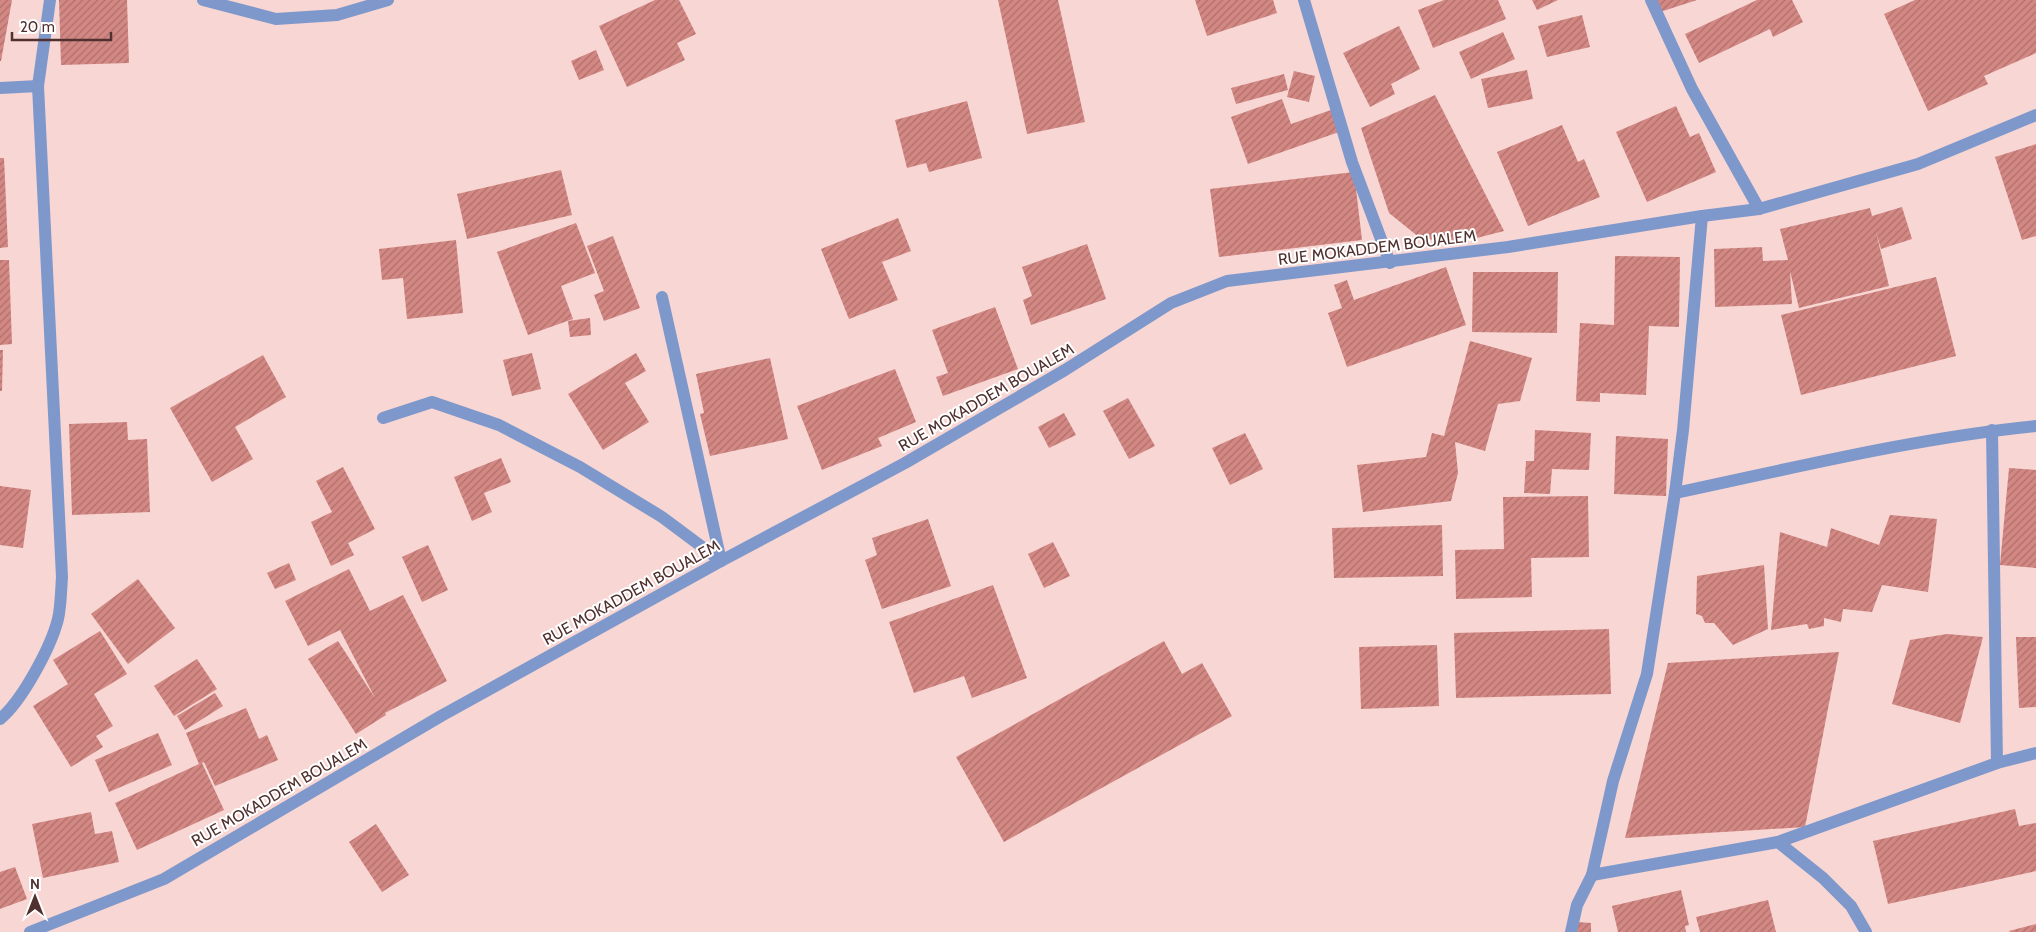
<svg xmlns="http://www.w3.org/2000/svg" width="2036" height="932" font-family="Cabin,sans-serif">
<defs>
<pattern id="building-hatch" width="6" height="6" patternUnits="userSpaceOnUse" patternTransform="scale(1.25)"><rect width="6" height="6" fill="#d48884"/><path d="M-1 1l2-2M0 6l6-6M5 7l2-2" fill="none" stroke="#ae706c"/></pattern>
</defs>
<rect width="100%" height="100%" fill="#f8d6d3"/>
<!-- building -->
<g fill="url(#building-hatch)">
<polygon points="0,0 12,0 1,61 0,61"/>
<polygon points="59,0 127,0 129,63 61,65"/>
<polygon points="655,0 679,0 696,34 677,43 685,60 627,87 599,26"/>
<polygon points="998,0 1058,0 1085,122 1027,134"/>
<polygon points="1195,0 1273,0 1277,13 1207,36"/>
<polygon points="1444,0 1498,0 1506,19 1433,48 1418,10"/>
<polygon points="1532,0 1558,0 1537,10"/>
<polygon points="1656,0 1697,0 1660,12"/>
<polygon points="1757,0 1792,0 1803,22 1773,37 1770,29 1699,63 1685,34"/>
<polygon points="1915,0 2036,0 2036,53 1984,76 1988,84 1928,111 1884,14"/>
<polygon points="1582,15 1590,47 1547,57 1538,26"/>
<polygon points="1399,26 1420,69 1391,84 1395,94 1370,107 1343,53"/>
<polygon points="1503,32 1515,59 1471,79 1459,52"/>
<polygon points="596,50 604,70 579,80 571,61"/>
<polygon points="1527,70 1533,99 1488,108 1481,79"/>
<polygon points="1294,71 1315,76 1309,102 1287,97"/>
<polygon points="1284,74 1288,90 1236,104 1231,88"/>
<polygon points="1435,95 1504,231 1457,243 1420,238 1389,213 1361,128"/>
<polygon points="1282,99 1291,124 1331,110 1339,132 1248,164 1231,117"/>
<polygon points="967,101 982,158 929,172 926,163 907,168 895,120"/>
<polygon points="1676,106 1690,137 1699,133 1716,172 1647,202 1616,132"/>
<polygon points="1562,125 1578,162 1584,159 1600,197 1528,226 1497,152"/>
<polygon points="2036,144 2036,236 2022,240 1995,157"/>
<polygon points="0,158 4,158 8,247 0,248"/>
<polygon points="561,170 572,215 467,239 457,194"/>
<polygon points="1354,172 1362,240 1219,257 1210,189"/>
<polygon points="1902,207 1912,239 1881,249 1876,232 1889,286 1799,308 1790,271 1792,304 1715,307 1714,249 1762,247 1763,261 1788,260 1780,229 1870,208 1872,216"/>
<polygon points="898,218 911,251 882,262 898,300 849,319 821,249"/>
<polygon points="576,223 595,273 561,286 573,319 528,335 497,252"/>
<polygon points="613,236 640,308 604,321 594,295 604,291 587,246"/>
<polygon points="456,240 463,313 407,319 403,278 382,280 379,249"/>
<polygon points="1087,244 1106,299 1031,325 1023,300 1032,296 1022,267"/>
<polygon points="1615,256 1680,257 1679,327 1649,326 1646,395 1600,393 1600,402 1576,401 1580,323 1614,325"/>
<polygon points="0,260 9,260 12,344 0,345"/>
<polygon points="1446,267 1466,325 1347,367 1328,313 1342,308 1334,285 1347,280 1354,300"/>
<polygon points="1473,272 1558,272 1557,333 1472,332"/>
<polygon points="1936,277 1956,356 1801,395 1781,315"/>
<polygon points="995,307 1018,369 943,396 936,377 948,373 932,330"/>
<polygon points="590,318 591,335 570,337 568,321"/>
<polygon points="1470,341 1532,358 1520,401 1498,404 1485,451 1455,442 1458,473 1451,501 1363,512 1357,465 1426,457 1432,433 1444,436"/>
<polygon points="0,350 3,350 2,391 0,391"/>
<polygon points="532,353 541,389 512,396 503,360"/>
<polygon points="636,353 646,371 625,383 649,422 603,450 568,394"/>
<polygon points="263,355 286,397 235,427 253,459 212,482 170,408"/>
<polygon points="770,358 788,439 710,456 700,414 704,413 696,374"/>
<polygon points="895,369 916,422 878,438 882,446 822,470 797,406"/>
<polygon points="1128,398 1155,446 1129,459 1103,411"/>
<polygon points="1064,413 1076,435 1049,448 1038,427"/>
<polygon points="127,422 128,440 147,439 150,512 72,515 69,424"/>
<polygon points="1535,430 1591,433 1589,470 1552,469 1550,494 1524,493 1526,461 1534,461"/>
<polygon points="1245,433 1263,469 1230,485 1212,448"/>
<polygon points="1616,436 1668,439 1666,496 1614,494"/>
<polygon points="501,458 511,482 484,493 492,512 472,521 454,477"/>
<polygon points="343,467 375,529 348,543 354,555 331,566 311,522 332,512 316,481"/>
<polygon points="2009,468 2036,470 2036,568 2000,565"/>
<polygon points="0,486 31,490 23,548 0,545"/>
<polygon points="1588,496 1589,557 1531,558 1532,597 1456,599 1455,550 1504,549 1503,497"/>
<polygon points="1890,515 1937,519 1928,592 1882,585 1872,612 1843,609 1841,622 1824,618 1824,626 1809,629 1807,624 1771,630 1780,532 1827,547 1831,528 1879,545"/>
<polygon points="928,519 951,586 882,609 865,560 877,555 872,538"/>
<polygon points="1442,525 1443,576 1334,578 1332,528"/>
<polygon points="1053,542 1070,576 1044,588 1028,554"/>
<polygon points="428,545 448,590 422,602 402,557"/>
<polygon points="289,563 296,580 275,589 267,573"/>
<polygon points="1764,565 1768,629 1733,645 1714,623 1705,623 1702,616 1696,614 1697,576"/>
<polygon points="349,569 370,611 403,595 447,681 385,713 386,715 356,734 308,659 338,641 375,698 340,630 308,646 285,601"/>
<polygon points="138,579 175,628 128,664 91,614"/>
<polygon points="993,585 1027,678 972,698 964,676 914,693 889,622"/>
<polygon points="1609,629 1611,694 1456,698 1454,633"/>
<polygon points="100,631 127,674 94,694 113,726 96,736 103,747 71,767 33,706 68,684 53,660"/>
<polygon points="1947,634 1983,637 1960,723 1892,704 1910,640"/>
<polygon points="2016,637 2036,637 2036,707 2019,708"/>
<polygon points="1164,641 1182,674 1202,663 1232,716 1004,842 956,757"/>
<polygon points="1437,645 1439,706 1361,709 1359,647"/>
<polygon points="1839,652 1805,827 1625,838 1668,663"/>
<polygon points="197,659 217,689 174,716 154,686"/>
<polygon points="215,693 223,706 185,730 177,716"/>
<polygon points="246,708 259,739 267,735 278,760 215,786 204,762 202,763 224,810 137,850 115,803 199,764 186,733"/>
<polygon points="158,733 172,765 109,792 95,760"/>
<polygon points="2015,809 2019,826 2036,823 2036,871 1888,904 1873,841"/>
<polygon points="91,812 95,834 112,831 119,862 43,878 32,824"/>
<polygon points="376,824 409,875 382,892 349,842"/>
<polygon points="15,867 27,899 0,909 0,872"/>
<polygon points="1681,890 1689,925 1685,926 1686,932 1618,932 1612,906"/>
<polygon points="1768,900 1776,932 1700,932 1696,917"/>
<polygon points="1577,922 1591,923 1591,932 1577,932"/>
<polygon points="2036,924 2036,932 2010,932 2009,931"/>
</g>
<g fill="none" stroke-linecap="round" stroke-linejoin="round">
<!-- minor -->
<g stroke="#7e98cb" stroke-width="12">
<polyline points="203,0 276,19 337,15 388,0"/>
<polyline points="1304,0 1352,162 1390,263"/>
<polyline points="1651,0 1692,89 1759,209"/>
<polyline points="0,88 38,86"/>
<polyline points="662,297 721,561"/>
<polyline points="383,418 432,402 499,425 580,467 662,517 721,561"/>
<polyline points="1992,430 1997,763"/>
<path d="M1675 493C1794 468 1914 438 2036 426"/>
<path d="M0 719C22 701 51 647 58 619 61 606 61 590 62 577L38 86 50 0"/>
<polyline points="1778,842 1823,878 1851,906 1866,932"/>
<polyline points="1592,875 1778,842 1997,763 2036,753"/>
<polyline points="30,932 164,879 441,716 721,561 905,463 1065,370 1171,303 1227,281 1508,247 1702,216 1759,209 1918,164 2036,115"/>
<polyline points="1571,932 1577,905 1592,875 1613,781 1647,674 1675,493 1683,430 1702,216"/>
</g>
</g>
<g text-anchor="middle" stroke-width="4" stroke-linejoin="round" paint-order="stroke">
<!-- street labels -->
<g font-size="16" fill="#50312f" stroke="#fff">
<text transform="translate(1377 247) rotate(-7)" y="6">RUE MOKADDEM BOUALEM</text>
<text transform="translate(986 397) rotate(-30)" y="6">RUE MOKADDEM BOUALEM</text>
<text transform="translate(631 592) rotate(-29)" y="6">RUE MOKADDEM BOUALEM</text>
<text transform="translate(279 792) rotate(-30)" y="6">RUE MOKADDEM BOUALEM</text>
</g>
</g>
<!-- north arrow -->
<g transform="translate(35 897)" stroke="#ffffff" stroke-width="4" paint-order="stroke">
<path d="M0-4L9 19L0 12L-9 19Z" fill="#50312f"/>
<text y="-8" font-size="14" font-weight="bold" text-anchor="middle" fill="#50312f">N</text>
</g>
<!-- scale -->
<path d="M12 32v8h99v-8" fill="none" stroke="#50312f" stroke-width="2.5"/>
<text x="20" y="32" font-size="15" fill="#50312f" stroke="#ffffff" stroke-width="4" paint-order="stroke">20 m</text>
</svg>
